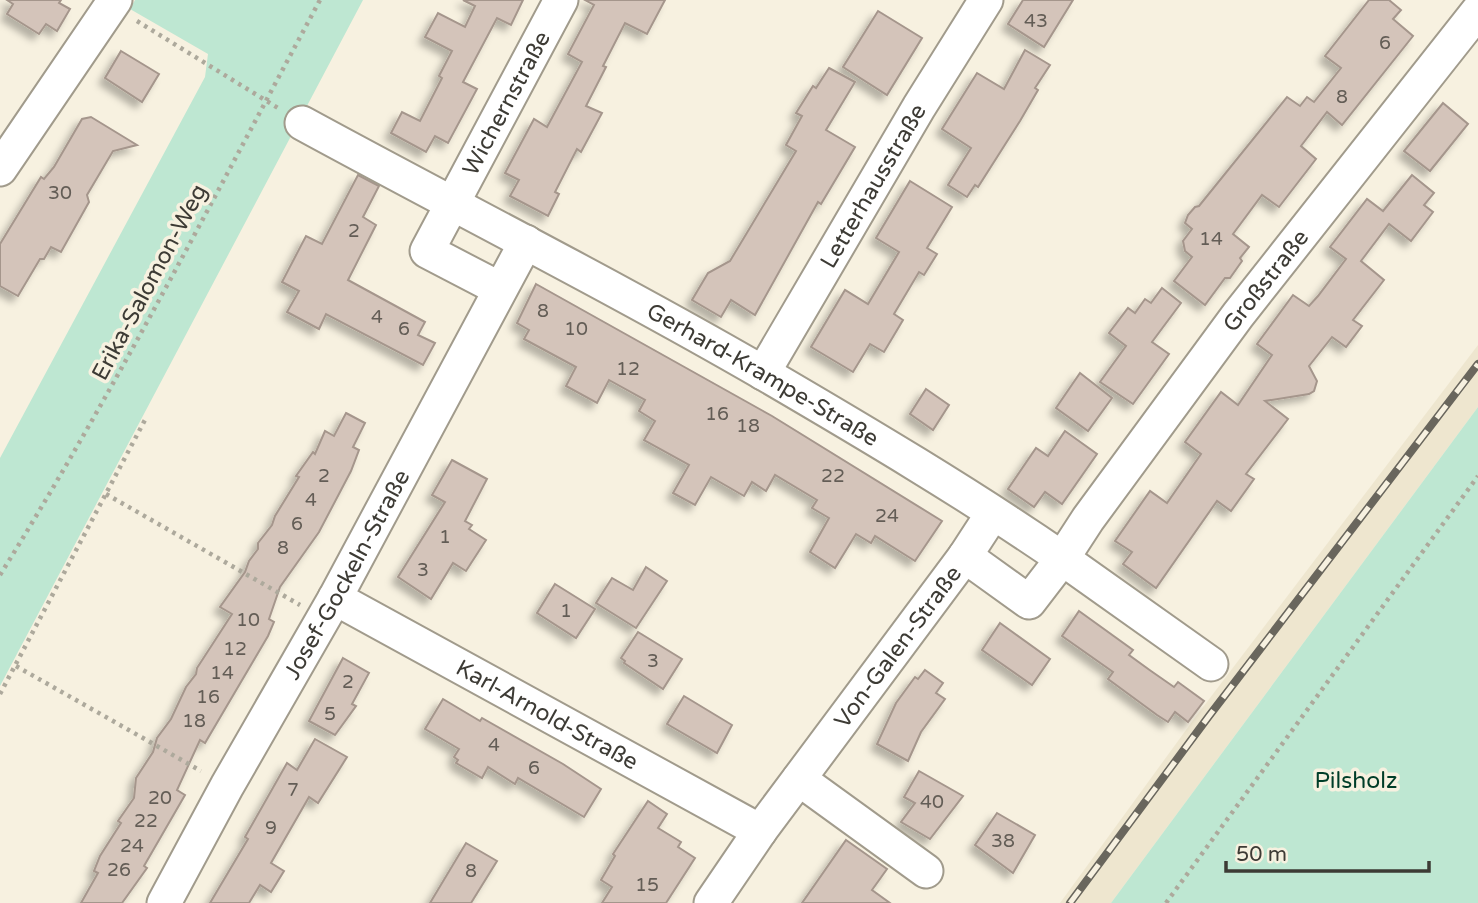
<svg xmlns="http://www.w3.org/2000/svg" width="1478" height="903" font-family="'Varela Round',sans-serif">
<defs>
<filter id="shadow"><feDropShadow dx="-6" dy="6" stdDeviation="3.5" flood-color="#0004"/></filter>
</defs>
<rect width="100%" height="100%" fill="#f7f1e0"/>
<!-- built -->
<polygon fill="#eee6cf" points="1478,345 1478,407 1111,903 1060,903 1194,719"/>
<!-- green -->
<g fill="#bee7d2">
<polygon points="135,0 363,0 0,686 0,458 205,77 208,54 130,9"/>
<polygon points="1478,407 1478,903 1111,903"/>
</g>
<!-- building -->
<g fill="#d4c4ba" stroke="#a5968c" stroke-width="2" filter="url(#shadow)">
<polygon points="7,0 61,0 59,3 70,9 57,31 46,24 39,34 7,14 13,4"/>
<polygon points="463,0 523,0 511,25 497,18 463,82 477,89 448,143 435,136 426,152 391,133 402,112 420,121 442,78 439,76 452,51 425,37 438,13 465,27 475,6"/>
<polygon points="585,0 665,0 647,34 625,23 603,66 606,67 586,106 602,113 581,152 577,149 555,192 559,194 548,216 510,196 519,180 505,173 534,119 547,127 582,62 568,54 594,5"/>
<polygon points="1023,0 1073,0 1044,47 1008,24"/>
<polygon points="1369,0 1389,0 1401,10 1393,19 1413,36 1342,125 1327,112 1301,146 1316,159 1279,207 1262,195 1233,234 1249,247 1240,258 1242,261 1230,278 1225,278 1205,305 1174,281 1192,257 1185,251 1183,241 1192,229 1185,223 1188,215 1195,207 1199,206 1287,97 1300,106 1307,97 1314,102 1341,68 1325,56"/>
<polygon points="878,11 922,38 887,95 843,67"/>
<polygon points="1025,50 1050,65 1035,88 1038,90 1020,121 978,187 975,185 967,197 948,185 971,148 942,129 977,73 1004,89"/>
<polygon points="121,51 159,74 142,102 105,78"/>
<polygon points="829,68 855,82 826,130 855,147 821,204 818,202 755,315 731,300 721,317 692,300 708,273 730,261 796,151 786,145 802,116 796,113 813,86 816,88"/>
<polygon points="1443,103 1468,124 1430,171 1404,151"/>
<polygon points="91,117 137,145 113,151 87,195 89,202 61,252 51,247 44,259 40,259 18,296 0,286 0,244 41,177 44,179 54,167 82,119"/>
<polygon points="358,175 379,186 363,217 376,225 348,280 425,322 418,335 435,343 423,365 326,314 319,329 287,312 299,291 282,282 306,236 322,244"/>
<polygon points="1412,175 1434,193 1424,205 1433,212 1411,241 1389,224 1361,261 1384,280 1353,320 1362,326 1346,347 1332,337 1309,366 1317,381 1314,391 1309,394 1265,401 1288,419 1246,474 1254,479 1231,511 1217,501 1156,588 1123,564 1132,552 1115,541 1150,491 1167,503 1201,454 1185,442 1221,392 1238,405 1272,355 1257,344 1293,295 1309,306 1318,296 1346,259 1330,247 1367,199 1383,211"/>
<polygon points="910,181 952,207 927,248 937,254 924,275 919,272 894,314 903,320 884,352 870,344 853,372 811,347 845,290 868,304 899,252 876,238"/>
<polygon points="536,284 772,416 942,521 915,561 875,536 871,543 856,534 835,568 810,552 829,518 812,508 817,500 775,475 766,491 752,482 744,496 711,477 695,505 673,493 689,465 644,440 655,421 639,411 645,400 609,380 597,403 566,386 576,367 524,339 529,330 517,323"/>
<polygon points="1162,288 1181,303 1152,342 1169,354 1133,404 1100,382 1126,346 1109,333 1128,308 1135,313 1145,299 1151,303"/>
<polygon points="1080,373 1112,398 1088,431 1056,408"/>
<polygon points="926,389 949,405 933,430 910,414"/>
<polygon points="346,413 365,423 353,447 359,450 351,471 319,532 280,587 269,619 274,622 268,636 205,743 200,740 177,790 185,795 144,866 147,868 122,903 81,903 98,873 94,871 100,856 121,823 118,821 134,798 136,778 153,752 157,738 171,719 186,687 196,674 197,668 232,614 220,607 245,572 249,561 258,549 258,543 272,525 275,516 299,477 296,476 313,452 315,454 325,431 334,436"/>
<polygon points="1065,431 1097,454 1062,504 1045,492 1034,507 1008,489 1036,448 1048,456"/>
<polygon points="452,460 487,479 465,521 472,525 469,529 486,540 466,571 453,563 431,599 398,577 445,502 432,495"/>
<polygon points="646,567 667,581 636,628 596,603 612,578 633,590"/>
<polygon points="555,584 595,609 576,638 537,613"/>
<polygon points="1079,611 1133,650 1129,655 1151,671 1174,687 1178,682 1204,701 1188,722 1175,712 1168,722 1157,715 1108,679 1113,672 1062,636"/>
<polygon points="1000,623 1050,659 1032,685 982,650"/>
<polygon points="638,632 682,659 663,689 624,663 625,661 621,658"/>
<polygon points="343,658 369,673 352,704 356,706 335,735 309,721"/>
<polygon points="925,670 943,683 936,693 945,699 921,732 908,761 877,744 896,703 915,677 918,679"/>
<polygon points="684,696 732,725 717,753 667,724"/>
<polygon points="443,699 480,721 482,718 563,764 601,789 584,817 518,778 515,784 488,767 482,778 456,763 458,760 454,757 459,749 425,729"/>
<polygon points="315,739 347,757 318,803 309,797 271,863 284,871 271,892 260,885 249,903 210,903 248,839 245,837 287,763 297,770"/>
<polygon points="919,771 963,796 930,839 901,822 915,803 904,797"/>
<polygon points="648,801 667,814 658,828 681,842 678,847 695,858 666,903 602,903 612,887 601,880 615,856 613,854"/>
<polygon points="997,813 1035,835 1013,873 975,845"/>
<polygon points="846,840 887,869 872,890 890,903 802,903"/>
<polygon points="466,843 497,861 471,903 430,903"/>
</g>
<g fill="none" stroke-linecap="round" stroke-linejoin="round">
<defs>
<g id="minor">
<path id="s1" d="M302 123C456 207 613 286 765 374 866 433 967 493 1063 559 1113 594 1162 629 1211 664"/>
<polyline points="0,169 115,0"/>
<path id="s2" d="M500 289 427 251 561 0"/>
<path id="s3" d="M763 373 919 107 986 0"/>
<path id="s4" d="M965 556 1029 602 1062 559 1088 519 1238 315 1478 11"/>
<path id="s5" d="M335 598 760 831"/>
<polyline points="799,779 926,871"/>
<path id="s6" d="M164 903 227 786 335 598 526 242"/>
<path id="s7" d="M711 903 760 831 965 556 993 513"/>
</g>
</defs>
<!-- minor casing -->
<use href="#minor" stroke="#a19b8c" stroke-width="37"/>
<!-- path -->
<g stroke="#ada99c" stroke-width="4.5" stroke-dasharray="3.5 5" stroke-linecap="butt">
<polyline points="137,21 278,108"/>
<polyline points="106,494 300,605"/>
<path d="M0 575C116 389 216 193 320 0"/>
<polyline points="16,666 201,771"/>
<polyline points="0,694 146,418"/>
<polyline points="1166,903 1478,476"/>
</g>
<!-- minor -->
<use href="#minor" stroke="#fff" stroke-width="33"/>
<defs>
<polyline id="rail" points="1070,903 1209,716 1478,364"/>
</defs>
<!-- rail casing -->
<use href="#rail" stroke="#69665d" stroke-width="8"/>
<!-- rail -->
<use href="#rail" stroke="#f7f1e0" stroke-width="5" stroke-dasharray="16" stroke-linecap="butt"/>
</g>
<g text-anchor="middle" stroke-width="7" stroke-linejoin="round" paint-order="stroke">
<!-- number labels -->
<g font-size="19" fill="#635d56">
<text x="1036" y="27">43</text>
<text x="1385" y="49">6</text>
<text x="1342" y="103">8</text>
<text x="60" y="199">30</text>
<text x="354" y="237">2</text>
<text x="1211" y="245">14</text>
<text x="543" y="317">8</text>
<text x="377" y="323">4</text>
<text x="404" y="335">6</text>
<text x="576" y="335">10</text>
<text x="628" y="375">12</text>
<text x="717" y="420">16</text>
<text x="748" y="432">18</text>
<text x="324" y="482">2</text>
<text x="833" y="482">22</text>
<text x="311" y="506">4</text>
<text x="887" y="522">24</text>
<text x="297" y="530">6</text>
<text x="445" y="543">1</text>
<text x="283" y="554">8</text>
<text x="423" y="576">3</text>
<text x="566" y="617">1</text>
<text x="248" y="626">10</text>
<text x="235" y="655">12</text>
<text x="653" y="667">3</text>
<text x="222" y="679">14</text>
<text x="348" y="688">2</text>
<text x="208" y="703">16</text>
<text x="330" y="720">5</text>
<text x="194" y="727">18</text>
<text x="494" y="751">4</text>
<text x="534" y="774">6</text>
<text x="293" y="796">7</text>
<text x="160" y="804">20</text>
<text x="932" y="808">40</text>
<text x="146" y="827">22</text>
<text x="271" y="834">9</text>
<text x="1003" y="847">38</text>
<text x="132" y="852">24</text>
<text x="119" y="876">26</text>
<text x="471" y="877">8</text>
<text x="647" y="891">15</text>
</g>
<!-- street labels -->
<g font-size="23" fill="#3d3b35" stroke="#f7f1e0">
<text dy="8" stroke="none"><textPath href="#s2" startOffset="250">Wichernstraße</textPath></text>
<text dy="8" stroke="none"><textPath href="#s3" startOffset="217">Letterhausstraße</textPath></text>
<text dy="8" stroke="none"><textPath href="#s4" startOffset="478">Großstraße</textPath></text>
<text transform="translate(149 282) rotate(-62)" y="8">Erika-Salomon-Weg</text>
<text dy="8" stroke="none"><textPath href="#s1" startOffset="525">Gerhard-Krampe-Straße</textPath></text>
<text dy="8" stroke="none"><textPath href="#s6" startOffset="376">Josef-Gockeln-Straße</textPath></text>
<text dy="8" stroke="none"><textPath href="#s7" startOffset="317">Von-Galen-Straße</textPath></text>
<text dy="8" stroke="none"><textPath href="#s5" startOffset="242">Karl-Arnold-Straße</textPath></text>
</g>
<!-- park labels -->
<g font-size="23" fill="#003d28" stroke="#f7f1e0">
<text x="1356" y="788">Pilsholz</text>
</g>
</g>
<!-- scale -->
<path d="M1226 861v10h203v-10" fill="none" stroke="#3d3b35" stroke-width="3.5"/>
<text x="1236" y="861" font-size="21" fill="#3d3b35" stroke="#f7f1e0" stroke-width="5" paint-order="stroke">50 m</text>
</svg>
